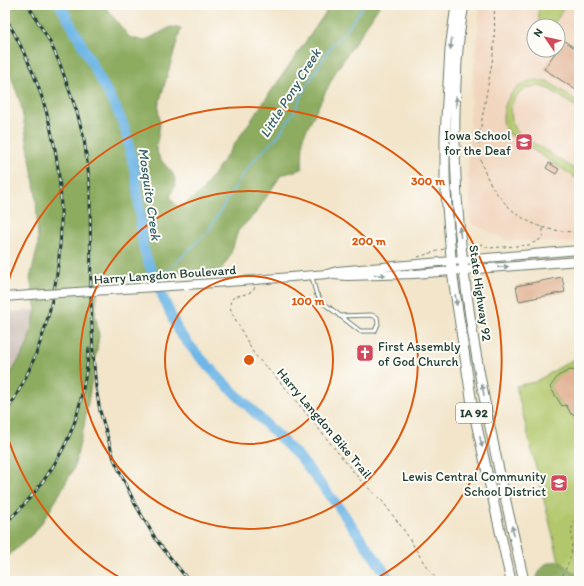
<svg xmlns="http://www.w3.org/2000/svg" width="584" height="586" font-family="Itim,sans-serif">
<rect width="100%" height="100%" fill="#fdfcf7"/>
<filter id="ink" filterUnits="userSpaceOnUse"><feTurbulence type="fractalNoise" baseFrequency=".025" numOctaves="2"/><feDisplacementMap in="SourceGraphic" scale="8" xChannelSelector="R" yChannelSelector="G"/><feConvolveMatrix kernelMatrix="1 2 1 2 8 2 1 2 1" color-interpolation-filters="sRGB"/></filter>
<filter id="wash" filterUnits="userSpaceOnUse"><feTurbulence type="fractalNoise" baseFrequency=".012" numOctaves="4" result="noise"/><feDisplacementMap in="SourceGraphic" scale="16" xChannelSelector="R" yChannelSelector="G"/><feGaussianBlur stdDeviation="0.9" result="paint"/><feColorMatrix in="noise" values="0 0 0 0 0 0 0 0 0 0 0 0 0 0 0 0 0 1.4 0 .05"/><feComposite in="paint" operator="in"/></filter>
<g filter="url(#wash)">
<rect width="100%" height="100%" fill="#f2e5ca"/>
<!-- built -->
<path fill="#f1d5bd" fill-rule="evenodd" d="M480 5H579V243L506 240 471 223 468 172 470 111ZM534 26H558V50H534Z"/>
<!-- industrial -->
<polygon fill="#cec1ba" points="36,310 27,346 5,384 5,312"/>
<!-- green -->
<g fill="#b2c76c" stroke="#688250">
<path d="M538 5H564C562 13 557 20 551 26H543L539 21Z"/>
<path d="M536 80 547 81 579 102V109L549 89 539 86 526 88 515 97 510 109 514 128 521 135 579 172V180L509 134C508 131 505 128 504 126 500 108 510 88 527 82 530 80 533 81 536 80Z"/>
<path d="M579 356V371C566 374 557 373 550 387L562 406 566 405 571 413 575 415 577 422 579 424V575H577L568 569 559 561 516 386 535 382Z"/>
</g>
<!-- forest -->
<g fill="#8dac60" stroke="#56744a">
<polygon points="5,5 104,5 129,37 144,41 171,27 181,28 158,107 160,124 156,149 160,159 173,174 176,182 170,197 175,204 180,208 202,191 331,5 380,5 336,71 303,137 302,169 281,175 255,214 238,231 230,256 220,271 194,271 148,276 100,276 95,312 99,336 84,426 74,468 52,507 36,531 5,559 5,384 27,346 36,310 30,279 38,246 36,195 21,105 8,67 5,65"/>
<path d="M559 561 568 569 577 575H579V581H536C541 565 543 563 559 561Z"/>
</g>
<g fill="none" stroke-linecap="round" stroke-linejoin="round">
<!-- stream -->
<polyline stroke="#6eb6e6" stroke-width="1.5" points="155,281 171,268 209,230 243,174 254,160 279,135 296,108 304,90 332,45 343,35 364,5"/>
<!-- river -->
<polyline stroke="#6eb6e6" stroke-width="10" points="60,5 77,35 91,62 117,110 125,129 136,177 143,246 148,262 155,279 178,331 196,353 224,383 242,400 300,458 338,506 391,581"/>
</g>
<g id="blocks">
<!-- building -->
<g fill="#e2b394">
<polygon points="563,40 579,51 579,92 544,69 557,50 558,50 558,48"/>
<polygon points="549,163 559,169 556,174 546,168"/>
<polygon points="562,277 565,292 519,301 516,286"/>
<polygon points="570,370 579,371 579,416 571,414 566,405 562,406 550,387 558,376"/>
</g>
</g>
</g>
<g filter="url(#ink)">
<use href="#blocks" fill-opacity="0" stroke="#697868" stroke-width="1"/>
<g fill="none" stroke-linecap="round" stroke-linejoin="round">
<defs>
<polyline id="lane" points="312,277 316,293 322,302 360,331 375,331 378,324 377,317 371,315 339,316"/>
<g id="secondary">
<polyline points="334,275 347,276 414,274 579,261"/>
<polyline points="186,285 255,280 327,274 337,271 579,250"/>
<polyline points="5,297 30,295"/>
</g>
<g id="primary">
<polyline points="456,5 450,49 445,136 445,179 452,271 472,404 511,581"/>
<path d="M464 5C457 41 456 77 455 113 452 272 489 427 524 581"/>
</g>
</defs>
<!-- lane casing -->
<use href="#lane" stroke="#697868" stroke-width="5"/>
<!-- secondary casing -->
<use href="#secondary" stroke="#697868" stroke-width="10"/>
<!-- primary casing -->
<use href="#primary" stroke="#697868" stroke-width="11"/>
<!-- path -->
<g stroke="#697868" stroke-width="1" stroke-dasharray="3 3" stroke-linecap="butt">
<path d="M494 5C495 26 495 47 491 68 488 85 485 102 482 119 481 129 478 139 479 149 483 186 513 221 549 229 559 231 569 232 579 232"/>
<polyline points="468,244 480,244 489,248 529,245 543,238 543,227"/>
<polyline points="418,257 444,249"/>
<path d="M255 287C248 301 226 288 231 311L254 354 283 385 361 481 383 502 406 533 424 563 438 581"/>
<path d="M560 581C564 572 569 564 571 554 574 541 567 526 579 515"/>
</g>
<!-- lane -->
<use href="#lane" stroke="#fff" stroke-width="3"/>
<!-- secondary -->
<use href="#secondary" stroke="#fff" stroke-width="8"/>
<!-- primary -->
<use href="#primary" stroke="#fff" stroke-width="9"/>
<defs>
<g id="rail">
<polyline points="28,5 50,42 60,64 77,112 84,139 88,170 90,190 91,301 93,354 96,388 100,411 114,459 135,504 157,541 189,581"/>
<path d="M5 17C25 51 41 87 50 126 74 221 59 332 5 414"/>
<path d="M5 523C35 497 62 459 75 421 80 406 83 390 86 373 87 365 88 357 89 349"/>
</g>
</defs>
<!-- rail casing -->
<use href="#rail" stroke="#1f3d34" stroke-width="3"/>
<!-- rail -->
<use href="#rail" stroke="#fdfcf7" stroke-width="1.5" stroke-dasharray="4.5" stroke-linecap="butt"/>
<defs>
<polyline id="secondary-bridge" points="30,295 186,285"/>
</defs>
<!-- secondary-bridge casing -->
<use href="#secondary-bridge" stroke="#697868" stroke-width="10" stroke-linecap="butt"/>
<!-- secondary-bridge -->
<use href="#secondary-bridge" stroke="#fff" stroke-width="8"/>
</g>
<!-- one-way arrows -->
<defs><path id="oneway-solid" d="M-6-.8H1V-3.2L6.5 0L1 3.2V.8H-6Z"/></defs>
<g fill="#8f9e9a">
<use href="#oneway-solid" transform="translate(451 44) rotate(97)"/>
<use href="#oneway-solid" transform="translate(456 102) rotate(-89)"/>
<use href="#oneway-solid" transform="translate(460 232) rotate(-96)"/>
<use href="#oneway-solid" transform="translate(503 267) rotate(-4)"/>
<use href="#oneway-solid" transform="translate(380 275) rotate(-2)"/>
<use href="#oneway-solid" transform="translate(456 300) rotate(81)"/>
<use href="#oneway-solid" transform="translate(483 390) rotate(-101)"/>
<use href="#oneway-solid" transform="translate(481 442) rotate(78)"/>
<use href="#oneway-solid" transform="translate(513 531) rotate(-103)"/>
</g>
</g>
<!-- distance rings -->
<g fill="none" stroke="#de580e" stroke-width="2">
<circle cx="249" cy="360" r="84"/>
<circle cx="249" cy="360" r="169"/>
<path d="M124 580A253 253 0 0 1 5 428M5 292A253 253 0 1 1 374 580"/>
</g>
<!-- icons -->
<defs>
<symbol id="school-square" viewBox="-11 -11 22 22"><rect x="-9" y="-9" width="18" height="18" rx="4" fill="#d1495b" stroke="#fdfcf7"/><path d="M0-5L7-2L0 1L-7-2ZM-4 1L0 2.5L4 1V4Q0 6-4 4Z" fill="#fff"/></symbol>
<symbol id="church-square" viewBox="-11 -11 22 22"><rect x="-9" y="-9" width="18" height="18" rx="4" fill="#d1495b" stroke="#fdfcf7"/><path d="M-1.2-6h2.4v3.5h3.3v2.4h-3.3V6h-2.4V-.1h-3.3v-2.4h3.3Z" fill="#fff"/></symbol>
</defs>
<g fill-rule="evenodd">
<use href="#school-square" x="514" y="132" width="20" height="20"/>
<use href="#church-square" x="355" y="343" width="20" height="20"/>
<use href="#school-square" x="549" y="473" width="20" height="20"/>
</g>
<g text-anchor="middle" stroke-width="4" stroke-linejoin="round" paint-order="stroke">
<!-- shield labels -->
<rect fill="#fdfcf7" stroke="#62766e" stroke-width="1" x="456" y="403" width="36" height="20" rx="3"/>
<g font-size="12" font-weight="bold" fill="#1f3d34">
<text x="474" y="417">IA 92</text>
</g>
<!-- poi labels -->
<g font-size="13" fill="#1f3d34" stroke="#fdfcf7" text-anchor="end">
<text x="511" y="140">Iowa School<tspan x="511" dy="15">for the Deaf</tspan></text>
<text x="378" y="351" text-anchor="start">First Assembly<tspan x="378" dy="15">of God Church</tspan></text>
<text x="546" y="481">Lewis Central Community<tspan x="546" dy="15">School District</tspan></text>
</g>
<!-- street labels -->
<g font-size="13" fill="#1f3d34" stroke="#fdfcf7">
<text transform="translate(165 274) rotate(-4)" y="5">Harry Langdon Boulevard</text>
<text transform="translate(481 293) rotate(82)" y="5">State Highway 92</text>
<text transform="translate(325 423) rotate(50)" y="5">Harry Langdon Bike Trail</text>
</g>
<!-- water labels -->
<g font-size="14" font-style="italic" fill="#376169" stroke="#fdfcf7">
<text transform="translate(290 93) rotate(-58)" y="5">Little Pony Creek</text>
<text transform="translate(150 194) rotate(82)" y="5">Mosquito Creek</text>
</g>
</g>
<circle cx="249" cy="360" r="6" fill="#de580e" stroke="#fdfcf7" stroke-width="2"/>
<g font-size="12" text-anchor="middle" font-weight="bold" fill="#de580e" stroke="#fdfcf7" stroke-width="4" stroke-linejoin="round" paint-order="stroke">
<text x="428" y="185">300 m</text>
<text x="369" y="245">200 m</text>
<text x="308" y="305">100 m</text>
</g>
<!-- margin -->
<rect width="584" height="586" fill="none" stroke="#fdfcf7" stroke-width="20"/>
<!-- north arrow -->
<g transform="translate(546 38) rotate(304)"><circle r="19" fill="#fdfcf7" stroke="#a4b0a9"/>
<path d="M0-3L7 15L0 10L-7 15Z" fill="#d1495b"/>
<text y="-6" font-size="11" font-weight="bold" text-anchor="middle" fill="#1f3d34">N</text>
</g>
</svg>
